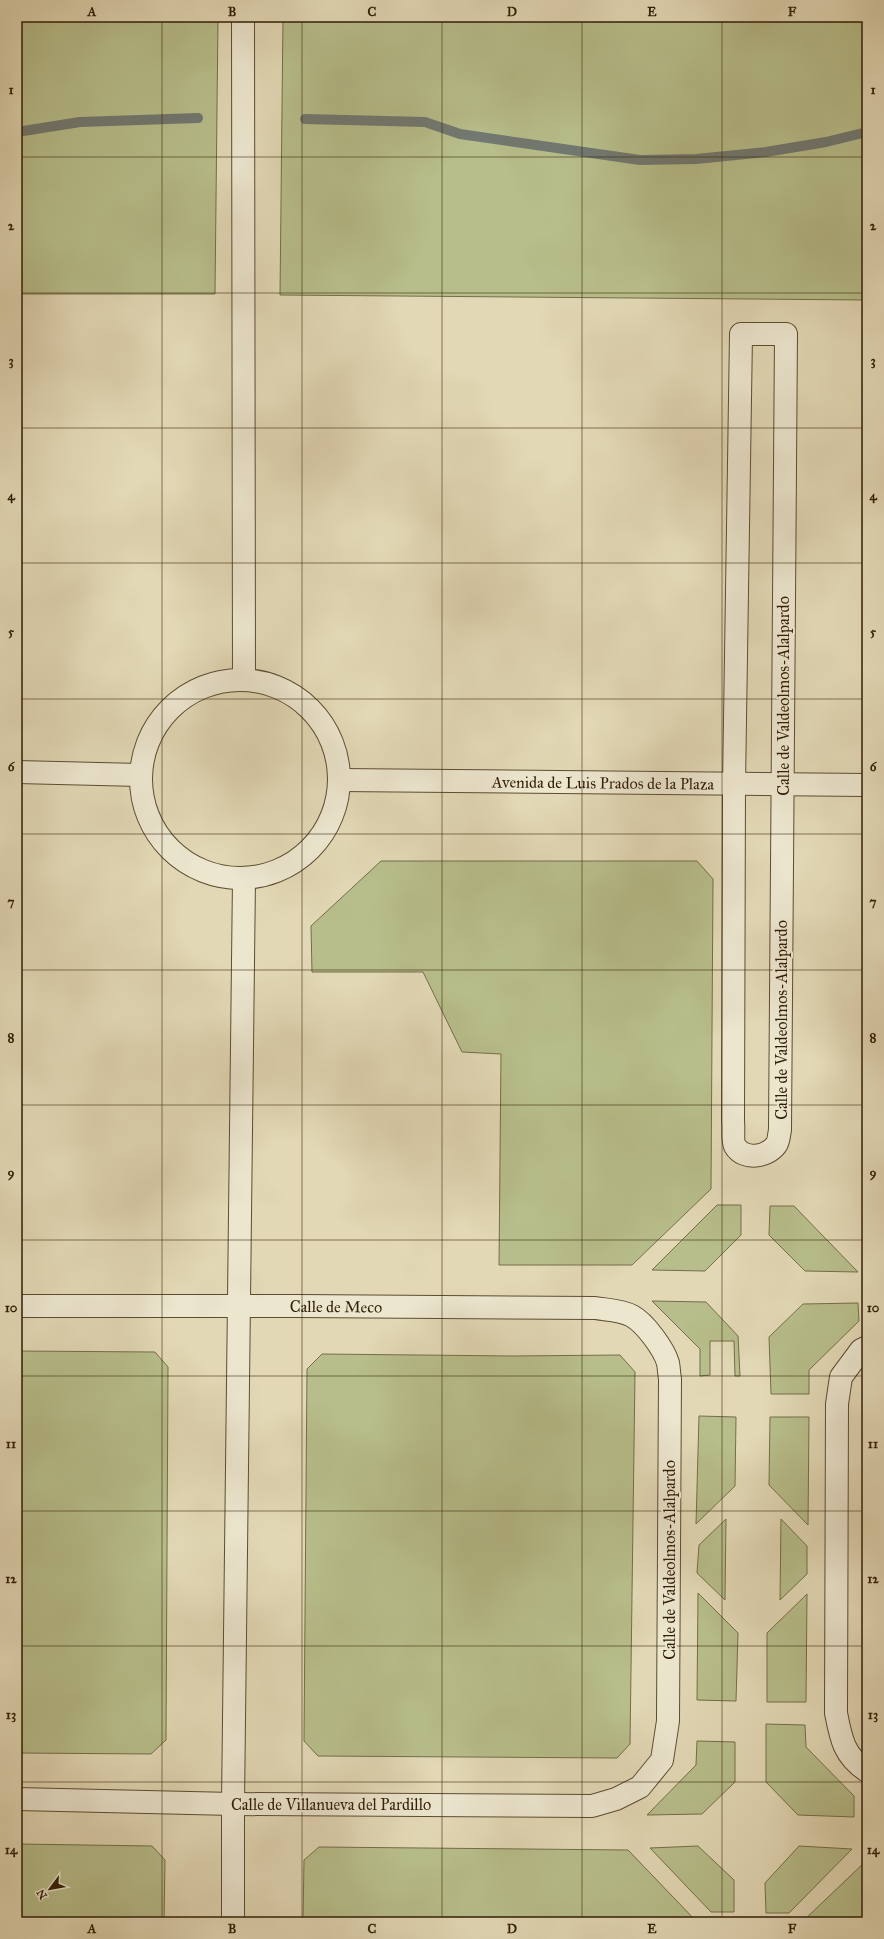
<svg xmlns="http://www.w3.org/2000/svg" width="884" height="1939" font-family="'IM FELL Great Primer',serif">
<rect width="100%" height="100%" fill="#e2d8b5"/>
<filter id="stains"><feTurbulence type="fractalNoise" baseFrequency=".005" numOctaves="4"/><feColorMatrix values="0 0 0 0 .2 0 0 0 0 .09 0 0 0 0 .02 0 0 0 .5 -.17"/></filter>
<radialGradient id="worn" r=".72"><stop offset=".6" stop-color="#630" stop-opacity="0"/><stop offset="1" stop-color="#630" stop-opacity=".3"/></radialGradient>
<!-- green -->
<g fill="#b7be8b" stroke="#746e48">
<polygon points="17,17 218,17 215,294 17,294"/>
<polygon points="283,17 867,17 867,300 280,295"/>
<polygon points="381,861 697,861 713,879 711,1189 632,1265 499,1265 501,1054 462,1052 423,972 312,972 311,926"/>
<polygon points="717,1205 741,1205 741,1235 705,1271 652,1270"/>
<polygon points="770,1206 794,1206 858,1272 805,1271 769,1235"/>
<polygon points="652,1301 706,1302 738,1336 740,1376 735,1376 734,1341 710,1341 710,1375 700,1376 700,1349"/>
<polygon points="858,1303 859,1321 809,1370 809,1394 771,1394 769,1337 803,1304"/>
<polygon points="17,1351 155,1352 168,1367 166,1740 151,1754 17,1753"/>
<polygon points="322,1354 512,1356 620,1355 635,1372 630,1744 617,1758 318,1756 304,1741 307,1369"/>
<polygon points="699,1416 736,1417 735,1486 696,1524"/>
<polygon points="770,1417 809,1417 808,1525 769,1485"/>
<polygon points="726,1519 725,1600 697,1573 699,1545"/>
<polygon points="781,1519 807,1546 807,1574 780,1600"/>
<polygon points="698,1593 738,1633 736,1701 697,1700"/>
<polygon points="807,1594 806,1702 767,1702 767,1633"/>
<polygon points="766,1724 805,1725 806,1747 854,1796 854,1817 798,1815 766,1782"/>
<polygon points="697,1741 735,1742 735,1782 702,1814 647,1815 696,1765"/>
<polygon points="17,1844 152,1846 165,1860 164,1922 17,1922"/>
<polygon points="698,1846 734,1880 734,1912 711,1912 650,1848"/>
<polygon points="799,1846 852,1849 789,1913 766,1913 765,1883"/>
<polygon points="319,1847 628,1850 697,1922 303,1922 304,1860"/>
<polygon points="867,1860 867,1922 802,1922"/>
</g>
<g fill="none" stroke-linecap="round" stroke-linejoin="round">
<!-- stream -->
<g stroke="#717972" stroke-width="10">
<polyline points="305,119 425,122 460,134 640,160 696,159 766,152 826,142 867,132"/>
<polyline points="17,132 80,122 198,118"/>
</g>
<defs>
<g id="street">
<polyline points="243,17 244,679"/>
<path d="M741 334H786L780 1130C779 1134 779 1141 776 1145 767 1157 744 1161 735 1146 732 1141 734 1128 733 1121L734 785Z"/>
<circle cx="240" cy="779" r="99"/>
<polyline points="17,772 140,775"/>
<path id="s1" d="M339 780 867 785"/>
<path id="s2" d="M17 1306H299L595 1308C607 1310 621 1310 632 1316 645 1323 664 1349 668 1363 669 1368 669 1374 670 1379L668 1721 662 1760 640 1787 616 1799 592 1806 233 1804 17 1799"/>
<path d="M867 1347 861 1350 841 1377 837 1404 836 1713C841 1739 844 1756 867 1771"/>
<polyline points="233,1922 233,1804 244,878"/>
</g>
</defs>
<!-- street casing -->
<use href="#street" stroke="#5d4c32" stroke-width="24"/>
<!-- street -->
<use href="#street" stroke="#ece6cf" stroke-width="22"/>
</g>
<!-- grid -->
<path fill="none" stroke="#311d06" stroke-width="1" stroke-opacity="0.55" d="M162 17V1922M302 17V1922M442 17V1922M582 17V1922M722 17V1922M17 157H867M17 293H867M17 428H867M17 563H867M17 699H867M17 834H867M17 970H867M17 1105H867M17 1240H867M17 1376H867M17 1511H867M17 1646H867M17 1782H867"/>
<g text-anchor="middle" stroke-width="4" stroke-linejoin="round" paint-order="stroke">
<!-- street labels -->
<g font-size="16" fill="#311d06" stroke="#ece6cf">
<text transform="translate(783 696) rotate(-90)" y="6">Calle de Valdeolmos-Alalpardo</text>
<text dy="6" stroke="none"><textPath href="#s1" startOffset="264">Avenida de Luis Prados de la Plaza</textPath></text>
<text transform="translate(781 1020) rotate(-90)" y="6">Calle de Valdeolmos-Alalpardo</text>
<text dy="6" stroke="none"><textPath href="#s2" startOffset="319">Calle de Meco</textPath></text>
<text transform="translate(669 1560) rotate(-90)" y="6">Calle de Valdeolmos-Alalpardo</text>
<text x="331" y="1810">Calle de Villanueva del Pardillo</text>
</g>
</g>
<!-- margin -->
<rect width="884" height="1939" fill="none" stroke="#e2d8b5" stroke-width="44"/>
<!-- north arrow -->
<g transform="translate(50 1889) rotate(238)" stroke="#ece6cf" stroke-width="3" paint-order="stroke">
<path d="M0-3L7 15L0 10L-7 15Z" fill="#311d06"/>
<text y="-6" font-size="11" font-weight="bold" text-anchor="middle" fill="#311d06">N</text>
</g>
<rect x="22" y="22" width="840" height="1895" fill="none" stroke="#311d06" stroke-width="1.5"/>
<g font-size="13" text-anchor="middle" font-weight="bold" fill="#311d06">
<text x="92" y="16">A</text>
<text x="232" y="16">B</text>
<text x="372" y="16">C</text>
<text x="512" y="16">D</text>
<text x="652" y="16">E</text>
<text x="792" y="16">F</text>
<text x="11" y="94">1</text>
<text x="873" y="94">1</text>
<text x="11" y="230">2</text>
<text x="873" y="230">2</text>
<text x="11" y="365">3</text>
<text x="873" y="365">3</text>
<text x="11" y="500">4</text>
<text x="873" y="500">4</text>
<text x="11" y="636">5</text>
<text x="873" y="636">5</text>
<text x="11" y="771">6</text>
<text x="873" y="771">6</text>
<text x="11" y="906">7</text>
<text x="873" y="906">7</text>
<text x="11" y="1042">8</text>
<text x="873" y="1042">8</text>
<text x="11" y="1177">9</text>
<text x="873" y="1177">9</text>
<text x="11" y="1312">10</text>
<text x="873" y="1312">10</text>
<text x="11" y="1448">11</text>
<text x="873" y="1448">11</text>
<text x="11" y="1583">12</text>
<text x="873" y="1583">12</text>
<text x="11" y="1719">13</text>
<text x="873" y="1719">13</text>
<text x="11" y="1854">14</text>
<text x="873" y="1854">14</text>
<text x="92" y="1933">A</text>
<text x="232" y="1933">B</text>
<text x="372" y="1933">C</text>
<text x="512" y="1933">D</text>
<text x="652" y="1933">E</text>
<text x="792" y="1933">F</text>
</g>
<rect width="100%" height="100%" filter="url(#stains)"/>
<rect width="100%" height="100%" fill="url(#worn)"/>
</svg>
